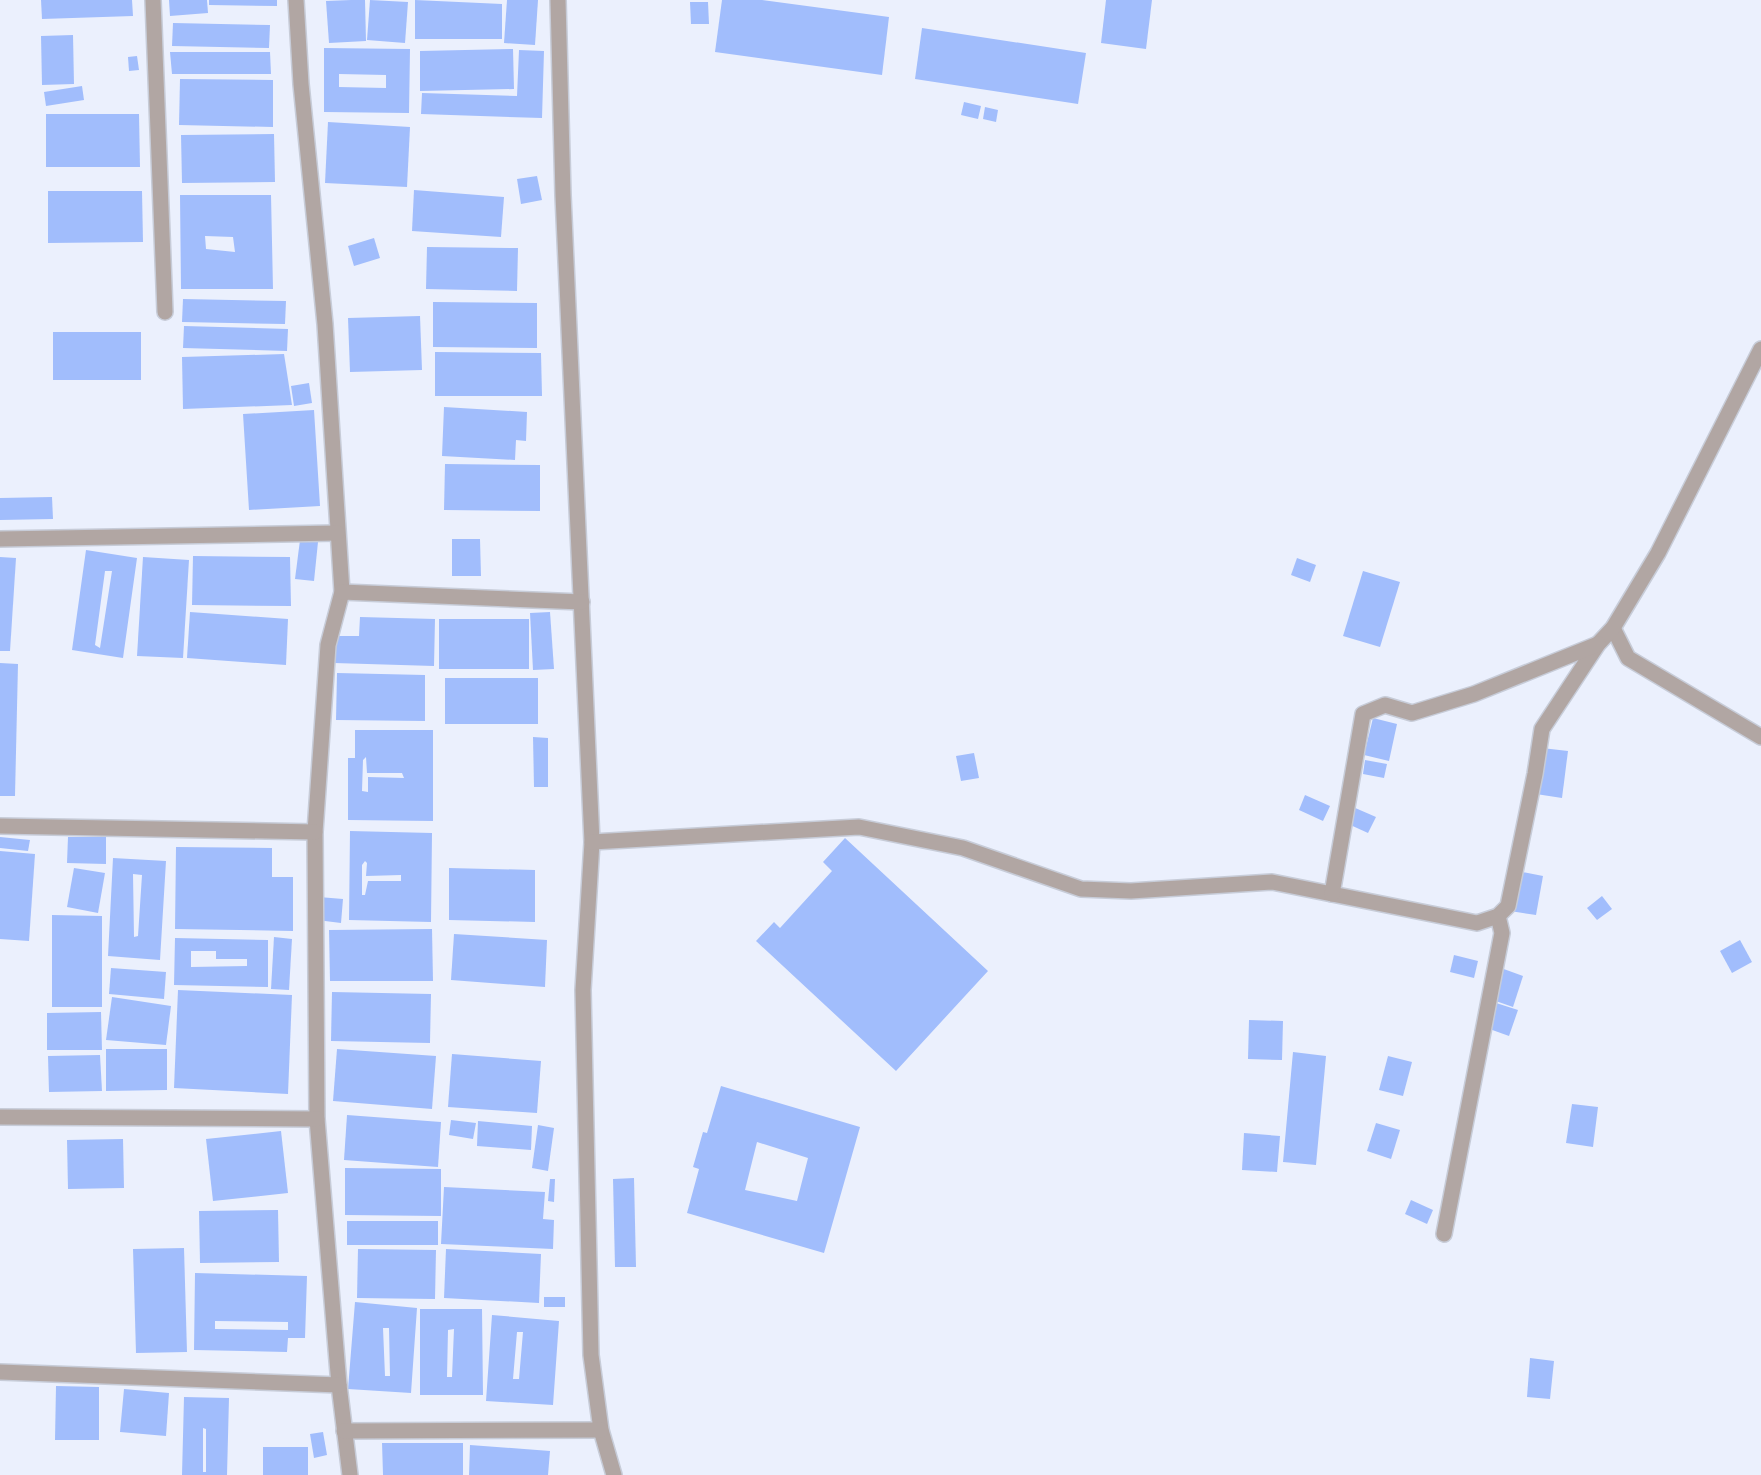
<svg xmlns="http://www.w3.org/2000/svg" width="1761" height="1475" font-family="Inter,sans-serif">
<rect width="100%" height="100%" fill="#ebf0fd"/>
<!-- building -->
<g fill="#a1bdfc" fill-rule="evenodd">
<polygon points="41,0 132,0 133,16 42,19"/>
<polygon points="169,0 207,0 208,13 170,16"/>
<polygon points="209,0 277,0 277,6 209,5"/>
<polygon points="351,0 365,0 366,41 329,43 326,1"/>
<polygon points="370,0 408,2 405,43 367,40"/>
<polygon points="415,0 502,4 502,39 415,39"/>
<polygon points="507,0 538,0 535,45 504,43"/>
<polygon points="722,0 762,0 889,17 882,75 715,52"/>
<polygon points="1106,0 1152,0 1146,49 1101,43"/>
<polygon points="690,2 708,2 709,24 691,24"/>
<polygon points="173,23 270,25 269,48 172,46"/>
<polygon points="922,28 1086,53 1078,104 915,79"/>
<polygon points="73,35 74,84 42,85 41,36"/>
<path d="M324 48 410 49 409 113 324 112ZM339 74 386 75V88L339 87Z"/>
<polygon points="513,49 514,89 420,91 420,51"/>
<polygon points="519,50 544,51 542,118 421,114 422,93 517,96"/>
<polygon points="170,52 270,52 271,74 172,74"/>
<polygon points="137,56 139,70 129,71 128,57"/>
<polygon points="180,79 273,80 273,127 179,125"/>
<polygon points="82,86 84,100 46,106 44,92"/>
<polygon points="964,102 981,106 978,119 961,115"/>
<polygon points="985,107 998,110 996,122 983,119"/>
<polygon points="46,114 139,114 140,167 46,167"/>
<polygon points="328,122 410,127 407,187 325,183"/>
<polygon points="274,134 275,182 182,183 181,135"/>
<polygon points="537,176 542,200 521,204 517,179"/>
<polygon points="414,190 504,197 501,237 412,231"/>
<polygon points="48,191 142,191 143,242 48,243"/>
<path d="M180 195H271L273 289H181ZM205 236 233 237 235 252 206 249Z"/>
<polygon points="374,238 380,258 354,266 348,246"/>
<polygon points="427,247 518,248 517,291 426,289"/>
<polygon points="183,299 286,301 285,324 182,322"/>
<polygon points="433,302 537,303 537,348 433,347"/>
<polygon points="420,316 422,370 350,372 348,318"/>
<polygon points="184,326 288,329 287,351 183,348"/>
<rect x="53" y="332" width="88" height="48"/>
<polygon points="435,352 541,353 542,396 435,396"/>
<polygon points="284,354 292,405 183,409 182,357"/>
<polygon points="309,383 312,403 294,406 291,386"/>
<polygon points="444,407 527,412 526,441 516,440 515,460 442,456"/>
<polygon points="314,410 320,506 249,510 243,414"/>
<polygon points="445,464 540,465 540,511 444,510"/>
<polygon points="52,497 53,519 0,520 0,498"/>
<polygon points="452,539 480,539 481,576 452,576"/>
<polygon points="300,540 318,542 314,581 295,579"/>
<path d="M86 550 137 558 123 658 72 650ZM105 571H112L100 648 95 645Z"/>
<polygon points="193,556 290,557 291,606 192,605"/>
<polygon points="0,557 16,558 10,651 0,651"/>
<polygon points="143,557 189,560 183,658 137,656"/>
<polygon points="1297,558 1316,565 1310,582 1291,575"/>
<polygon points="1363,571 1400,582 1380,647 1343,636"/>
<polygon points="190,612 288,619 286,665 187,658"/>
<polygon points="550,612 554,669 533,670 530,613"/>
<polygon points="360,617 435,619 434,666 334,663 335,636 359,636"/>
<rect x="439" y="619" width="90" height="50"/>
<polygon points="0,663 18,664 15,796 0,796"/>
<polygon points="337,673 425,675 425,721 336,720"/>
<rect x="445" y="678" width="93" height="46"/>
<polygon points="1373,718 1397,724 1389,761 1364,755"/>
<path d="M355 730H433V821L348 820V758H355ZM366 757 367 773H402L404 778 368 777V792L362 791 363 760Z"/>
<polygon points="533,737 548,738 548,787 534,787"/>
<polygon points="1542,748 1568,751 1562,798 1536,794"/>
<polygon points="974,753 979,778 961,781 956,756"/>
<polygon points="1365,760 1387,764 1384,778 1363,774"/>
<polygon points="1305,795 1330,806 1323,821 1299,810"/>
<polygon points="1353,807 1376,817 1368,833 1346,823"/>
<path d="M350 831 432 833 431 922 349 920ZM365 861 367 863 366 876 401 875V881H368L365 895H362V865Z"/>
<polygon points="0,837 30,840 28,851 0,848"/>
<polygon points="68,837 106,837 106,864 67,863"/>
<polygon points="845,838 988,971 896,1071 756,941 774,922 780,928 832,871 823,862"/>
<polygon points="176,847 272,848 272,877 293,877 293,931 175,929"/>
<polygon points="0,851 35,854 29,941 0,939"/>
<path d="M113 858 166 861 160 960 108 956ZM133 874 142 875 138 936 134 937Z"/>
<polygon points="74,868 105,873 98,913 67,907"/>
<polygon points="449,868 535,870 535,922 449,920"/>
<polygon points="1517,871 1543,876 1536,915 1510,911"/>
<polygon points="1602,896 1612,909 1597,920 1587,908"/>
<polygon points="319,897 343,899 341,923 317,920"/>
<polygon points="52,915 102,916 102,1007 52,1007"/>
<polygon points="432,929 433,981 330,981 329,930"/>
<polygon points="454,934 547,940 545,987 451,980"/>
<polygon points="274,937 292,939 289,990 271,989"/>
<path d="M175 938 268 940V987L174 985ZM191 951H216V959H247V966L191 967Z"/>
<polygon points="1740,940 1752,962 1732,973 1720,951"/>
<polygon points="1454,955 1478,961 1474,978 1450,972"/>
<polygon points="111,968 166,972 164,999 109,994"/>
<polygon points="1501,968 1523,976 1513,1007 1490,999"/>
<polygon points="178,990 292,995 288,1094 174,1088"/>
<polygon points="332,992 431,994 430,1043 331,1041"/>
<polygon points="112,997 171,1006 166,1045 106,1040"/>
<polygon points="1493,1002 1518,1010 1509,1036 1484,1027"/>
<polygon points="101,1012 102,1050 47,1050 47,1013"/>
<polygon points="1249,1020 1283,1021 1282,1060 1248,1059"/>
<polygon points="106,1049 167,1049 167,1090 106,1091"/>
<polygon points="337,1049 436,1056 432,1109 333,1101"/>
<polygon points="1293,1052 1326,1056 1316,1165 1283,1162"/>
<polygon points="452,1054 541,1061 537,1113 448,1107"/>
<polygon points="100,1055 102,1091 49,1092 48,1056"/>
<polygon points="1388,1056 1412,1062 1403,1096 1379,1090"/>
<path d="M721 1086 860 1127 824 1253 687 1213 699 1169 693 1167 703 1132 707 1133ZM757 1142 808 1158 797 1201 745 1190Z"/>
<polygon points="1572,1104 1598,1107 1593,1147 1566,1143"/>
<polygon points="347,1115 441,1122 438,1167 344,1160"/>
<polygon points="451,1120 476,1123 473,1139 449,1135"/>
<polygon points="478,1121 532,1126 531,1150 477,1146"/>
<polygon points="1376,1123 1400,1130 1391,1159 1367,1151"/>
<polygon points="538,1125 554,1128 548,1171 532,1168"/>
<polygon points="281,1131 288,1193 213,1201 206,1139"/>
<polygon points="1244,1133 1280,1136 1277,1172 1242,1170"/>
<polygon points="123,1139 124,1188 68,1189 67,1140"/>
<polygon points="345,1168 441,1169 441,1216 345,1215"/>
<polygon points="634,1178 636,1267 615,1267 613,1179"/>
<polygon points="550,1179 555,1179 554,1202 548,1201"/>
<polygon points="444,1187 545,1192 543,1219 554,1220 553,1249 441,1244"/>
<polygon points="1411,1200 1433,1210 1427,1224 1405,1214"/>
<polygon points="278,1210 279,1262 200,1263 199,1211"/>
<rect x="347" y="1221" width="91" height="24"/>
<polygon points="184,1248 187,1352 136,1353 133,1249"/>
<polygon points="358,1249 436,1250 435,1299 357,1298"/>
<polygon points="446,1249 541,1254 539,1303 444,1298"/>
<path d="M195 1273 307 1276 305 1338H288L287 1352 194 1350ZM215 1321 288 1322V1330L215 1329Z"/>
<rect x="544" y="1297" width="21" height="10"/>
<path d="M355 1302 417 1308 411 1393 348 1389ZM383 1328H389L390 1376H385Z"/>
<path d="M420 1309H482L483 1395H420ZM454 1329 452 1377H447L448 1330Z"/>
<path d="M492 1315 559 1321 553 1405 486 1401ZM517 1332H523L519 1379H513Z"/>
<polygon points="1530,1358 1554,1361 1550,1399 1527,1397"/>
<polygon points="56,1386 99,1387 99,1440 55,1440"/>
<polygon points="124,1389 169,1393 166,1436 120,1432"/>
<path d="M184 1397 229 1398 227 1475H182ZM203 1428 206 1429V1472H203Z"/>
<polygon points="323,1432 327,1455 314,1458 310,1434"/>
<polygon points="382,1443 463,1443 463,1475 383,1475"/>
<polygon points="470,1445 550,1451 548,1475 469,1475"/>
<rect x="263" y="1447" width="45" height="28"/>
</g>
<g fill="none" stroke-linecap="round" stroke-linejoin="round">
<defs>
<g id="minor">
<polyline points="153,0 165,312"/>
<polyline points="296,0 301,84 325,324 342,592 328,645 315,832 317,1119 339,1385 350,1475"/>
<polyline points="558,0 563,195 592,842 583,990 591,1355 601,1430 614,1475"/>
<polyline points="0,539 337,533"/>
<polyline points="342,592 582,602"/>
<polyline points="1613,628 1628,658 1761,737"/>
<polyline points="0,826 315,832"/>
<polyline points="592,842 859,827 963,848 1081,889 1131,891 1272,882 1477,923 1498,916 1508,906 1535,774 1542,729 1598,644 1613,628 1658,553 1761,349"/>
<polyline points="1332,894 1363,714 1385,705 1412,713 1474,694 1598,644"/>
<polyline points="0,1117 317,1119"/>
<polyline points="1444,1234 1502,933 1498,916"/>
<polyline points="0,1372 339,1385"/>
<polyline points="344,1431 601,1430"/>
</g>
</defs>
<!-- minor casing -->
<use href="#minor" stroke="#c7ccd8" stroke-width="18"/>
<!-- minor -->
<use href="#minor" stroke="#b1a6a3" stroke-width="15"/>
</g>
</svg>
